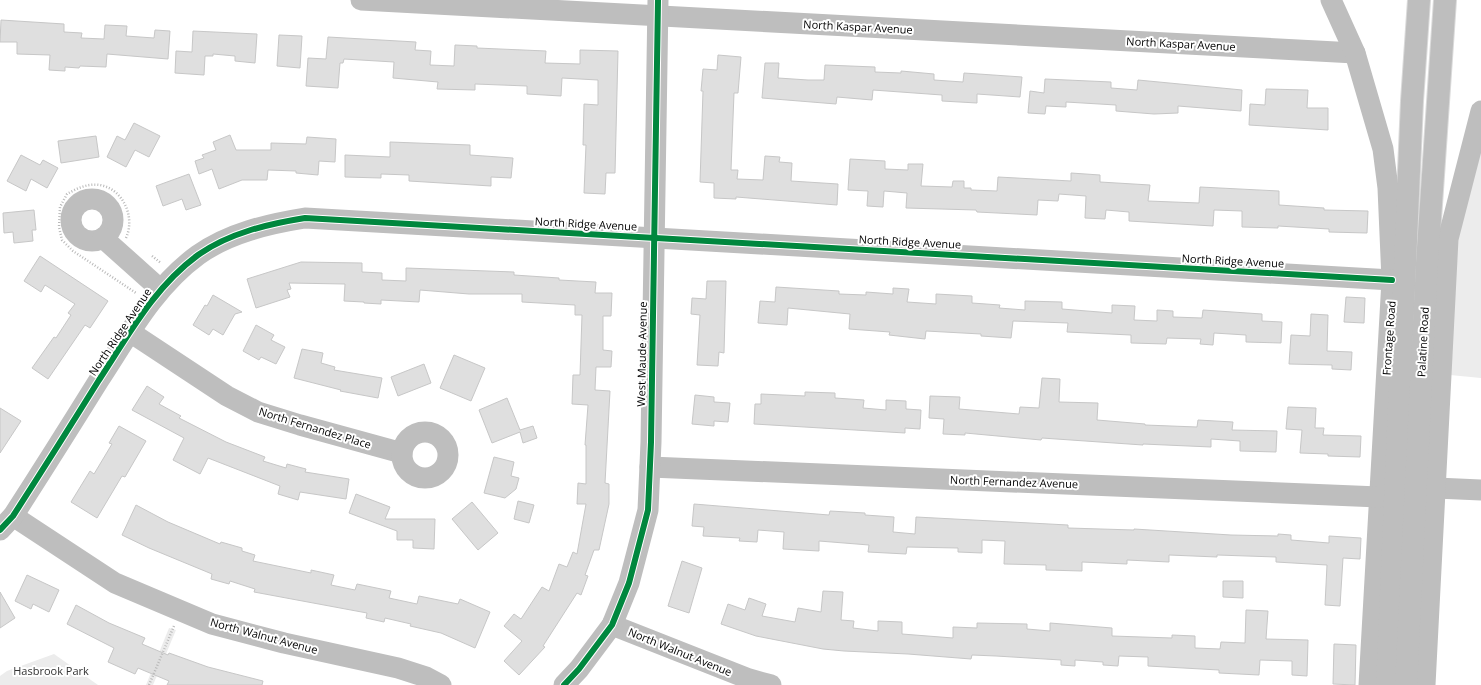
<svg xmlns="http://www.w3.org/2000/svg" width="1481" height="685" font-family="'Open Sans',sans-serif">
<rect width="100%" height="100%" fill="#fff"/>
<!-- green -->
<g fill="#ececec">
<polygon points="1481,139 1481,378 1450,375 1455,243"/>
<polygon points="169,628 176,630 153,685 146,685"/>
<polygon points="54,654 98,685 0,685 0,676 7,671"/>
</g>
<!-- building -->
<g fill="#dfdfdf" stroke="#c7c7c7">
<polygon points="1,20 64,24 64,32 82,33 81,38 104,39 105,25 127,26 126,36 154,38 155,30 170,31 168,59 107,54 106,67 80,66 79,68 65,67 65,71 49,70 50,55 17,54 17,42 0,42"/>
<polygon points="193,31 257,34 255,63 235,61 235,56 213,54 213,56 205,56 204,75 175,73 176,51 192,52"/>
<polygon points="279,35 302,36 300,68 277,66"/>
<polygon points="328,37 416,42 415,50 431,51 430,65 454,66 455,45 477,46 477,48 546,51 545,63 580,64 580,50 618,51 615,173 606,173 605,194 584,193 586,145 583,145 584,104 598,105 598,80 562,78 561,96 527,94 527,86 475,84 475,90 437,89 438,82 393,78 394,62 344,59 343,63 340,63 338,88 306,86 308,58 326,59"/>
<polygon points="718,55 741,57 738,93 734,93 731,170 738,170 737,179 763,180 765,156 780,157 779,162 792,163 791,181 838,184 837,205 736,197 736,199 714,198 714,183 700,182 703,91 701,91 703,69 717,70"/>
<polygon points="765,63 779,63 778,78 808,80 824,80 825,65 875,67 875,72 901,73 901,71 934,74 934,80 963,82 964,73 1022,77 1020,97 977,94 977,103 942,101 942,95 873,90 872,100 837,97 836,104 762,98"/>
<polygon points="1045,79 1111,82 1111,88 1137,90 1138,80 1242,90 1241,111 1178,106 1178,113 1154,114 1116,111 1116,105 1066,102 1066,107 1046,106 1045,114 1028,113 1030,91 1044,93"/>
<polygon points="1266,89 1308,90 1307,108 1328,108 1328,130 1249,125 1250,104 1265,105"/>
<polygon points="134,123 160,136 149,157 135,150 126,167 107,157 117,136 125,140"/>
<polygon points="230,135 236,150 271,150 271,143 306,144 307,137 336,139 335,162 319,161 318,175 296,173 296,171 268,170 267,180 242,180 219,189 212,169 199,174 195,161 204,158 202,155 216,150 213,142"/>
<polygon points="96,136 99,157 61,163 58,141"/>
<polygon points="390,142 470,145 470,155 513,158 511,178 491,177 491,186 409,181 409,175 381,174 381,178 345,177 345,155 390,157"/>
<polygon points="21,155 40,165 43,160 58,168 47,188 31,179 26,191 7,181"/>
<polygon points="850,159 885,161 885,169 908,170 908,164 923,164 921,186 952,187 953,181 964,181 964,188 971,188 971,190 997,191 998,177 1071,181 1071,173 1100,175 1100,182 1150,185 1148,201 1199,203 1200,187 1279,191 1279,205 1324,208 1324,210 1368,211 1367,233 1329,232 1329,229 1278,226 1278,228 1242,227 1242,211 1214,210 1213,226 1129,221 1129,212 1106,210 1105,219 1085,218 1086,196 1059,194 1058,201 1038,200 1037,215 977,212 976,210 906,208 907,193 884,191 883,207 867,206 868,191 848,190"/>
<polygon points="189,174 201,205 186,210 182,199 163,206 156,186"/>
<polygon points="34,210 36,230 32,230 33,241 14,243 13,232 4,233 3,213"/>
<polygon points="40,256 108,301 90,328 85,325 48,379 32,368 54,337 56,338 71,315 68,313 75,304 45,285 41,292 24,281"/>
<polygon points="301,262 362,263 362,272 382,273 382,280 406,281 406,268 514,272 514,275 559,278 559,280 596,282 595,293 612,293 611,316 603,316 603,350 612,351 611,367 596,367 595,390 610,391 605,483 609,484 609,504 599,550 594,550 585,575 588,576 581,595 577,593 543,646 545,647 519,675 504,661 522,641 504,626 514,614 521,619 542,587 549,591 559,564 567,567 573,552 577,554 586,504 577,504 578,483 586,484 586,445 585,445 588,405 572,404 573,375 580,375 582,315 575,315 575,305 522,302 522,294 469,294 420,290 419,302 381,300 381,304 364,303 364,302 344,301 345,284 289,283 291,289 287,290 290,297 256,308 247,279"/>
<polygon points="707,281 726,281 724,353 719,352 718,366 697,365 700,315 691,314 692,298 706,299"/>
<polygon points="776,287 839,291 839,294 866,295 866,292 893,294 893,288 909,289 907,302 936,304 936,294 972,296 972,303 1000,305 999,308 1025,310 1025,301 1062,302 1062,309 1112,313 1112,305 1135,306 1134,320 1157,321 1157,310 1173,311 1173,317 1202,318 1203,310 1262,314 1262,321 1282,322 1281,343 1246,342 1246,335 1214,333 1213,345 1200,344 1201,339 1167,338 1166,344 1131,343 1131,335 1067,332 1068,323 1013,321 1011,338 981,336 981,334 926,331 925,339 889,335 890,332 849,329 850,314 788,308 787,325 758,323 760,301 775,302"/>
<polygon points="213,295 242,312 235,314 223,335 213,329 209,335 193,325 205,305 207,306"/>
<polygon points="1346,297 1365,298 1364,323 1344,322"/>
<polygon points="1311,314 1328,315 1327,351 1352,352 1351,370 1332,369 1332,365 1289,364 1291,335 1310,336"/>
<polygon points="256,325 274,335 271,340 285,347 276,364 261,357 259,360 243,351"/>
<polygon points="302,349 323,353 321,363 335,367 334,370 382,378 378,398 340,391 341,390 294,378"/>
<polygon points="454,355 485,368 471,401 440,388"/>
<polygon points="424,364 431,383 398,396 391,377"/>
<polygon points="1042,378 1060,379 1059,402 1098,403 1097,420 1145,424 1145,425 1197,427 1198,420 1233,422 1232,430 1277,431 1276,452 1240,451 1240,441 1211,439 1211,447 1143,444 1143,445 1042,438 1041,440 965,433 965,435 943,434 944,419 929,418 930,396 960,397 959,409 1019,414 1020,407 1039,408"/>
<polygon points="147,386 164,397 159,404 181,416 179,418 226,442 265,457 263,461 286,468 287,464 306,469 305,472 349,479 346,499 300,492 298,500 278,494 280,486 208,458 200,474 173,460 184,438 132,410"/>
<polygon points="805,392 835,393 835,398 864,400 863,408 886,410 886,400 906,401 906,409 921,410 920,429 905,428 905,433 754,424 755,404 761,404 761,394 805,396"/>
<polygon points="695,395 714,397 714,402 730,403 728,422 714,421 714,426 692,424"/>
<polygon points="507,398 520,430 533,426 537,438 523,443 520,432 492,443 479,410"/>
<polygon points="1288,407 1316,408 1315,428 1324,428 1323,435 1361,436 1360,457 1328,456 1328,454 1300,453 1302,430 1286,429"/>
<polygon points="0,408 21,421 0,453"/>
<polygon points="119,426 146,441 125,477 122,476 97,518 71,502 90,471 94,474 112,444 109,443"/>
<polygon points="494,457 514,462 511,476 519,478 516,489 505,498 484,493"/>
<polygon points="356,494 390,507 385,519 435,519 434,549 413,548 413,540 397,540 397,531 349,513"/>
<polygon points="518,501 534,505 529,523 514,519"/>
<polygon points="472,502 498,533 478,550 452,519"/>
<polygon points="694,504 829,515 830,511 865,513 865,515 894,517 893,532 915,534 916,517 1068,525 1068,528 1134,530 1134,529 1231,535 1278,536 1278,534 1291,535 1291,540 1329,543 1329,536 1361,538 1360,559 1343,558 1340,606 1325,605 1327,565 1276,562 1276,557 1217,555 1217,557 1169,555 1169,562 1127,560 1127,564 1082,562 1082,571 1046,570 1046,565 1004,564 1005,541 982,540 982,553 958,552 958,548 907,547 906,554 868,552 869,545 819,541 819,551 783,549 784,532 758,530 757,542 739,541 740,538 703,536 704,527 692,526"/>
<polygon points="136,505 168,522 220,544 221,542 242,548 242,551 255,555 253,561 311,573 311,570 334,575 331,585 355,590 357,584 391,591 389,598 417,604 419,596 458,604 460,599 490,612 475,648 441,633 410,626 411,624 385,618 384,622 366,618 367,613 254,592 255,589 230,581 229,584 211,579 212,574 149,548 122,535"/>
<polygon points="682,561 702,568 689,613 668,606"/>
<polygon points="27,575 59,590 49,612 33,604 31,609 15,601"/>
<polygon points="1223,581 1243,581 1243,598 1223,597"/>
<polygon points="823,591 843,592 841,620 854,621 853,628 878,631 878,621 902,622 902,634 953,638 953,627 977,628 977,623 1027,624 1027,629 1050,631 1050,623 1112,628 1112,636 1172,638 1172,635 1195,636 1195,648 1220,649 1221,642 1245,643 1246,610 1268,611 1266,639 1308,640 1307,676 1292,675 1292,661 1260,660 1259,675 1219,673 1219,670 1148,666 1148,657 1119,656 1118,666 1103,665 1103,662 1075,660 1075,666 1061,665 1061,660 996,656 972,655 971,659 908,654 844,651 823,649 756,636 721,624 728,604 745,610 749,598 766,604 762,616 795,622 798,608 821,612"/>
<polygon points="0,592 15,618 0,628"/>
<polygon points="76,605 109,623 145,638 142,644 168,655 169,653 208,667 263,681 262,685 167,685 169,681 138,668 135,674 108,662 114,648 67,624"/>
<polygon points="1334,644 1356,645 1355,685 1333,684"/>
</g>
<g fill="none" stroke-linecap="round" stroke-linejoin="round">
<defs>
<g id="highway">
<polyline points="1387,685 1412,101 1419,0"/>
<polyline points="1406,685 1427,263 1445,0"/>
</g>
</defs>
<!-- highway casing -->
<use href="#highway" stroke="#dbdbdb" stroke-width="24"/>
<!-- path -->
<g stroke="#b9b9b9" stroke-width="2.5" stroke-dasharray="1 2" stroke-linecap="butt">
<path d="M126 238C137 214 119 181 90 185 82 186 74 190 67 194L60 207 59 227 62 240 73 251 136 293"/>
<polyline points="152,256 161,263"/>
<polyline points="149,685 174,626"/>
</g>
<!-- minor -->
<g stroke="#bebebe" stroke-width="21">
<polyline points="361,0 1355,53"/>
<polyline points="1331,0 1355,53 1383,149 1388,188 1392,280 1369,685"/>
<circle cx="92" cy="220" r="21"/>
<polyline points="103,238 160,289"/>
<polyline points="130,332 227,396 258,412 300,425 402,453"/>
<circle cx="425" cy="455" r="23"/>
<polyline points="650,467 1379,497"/>
<polyline points="1436,488 1481,490"/>
<polyline points="13,516 115,583 212,624 284,643 398,668 426,677 441,685"/>
<path d="M0 530 13 516C42 471 71 425 99 380 128 336 154 287 198 255 229 233 268 224 305 218L1392 280"/>
<polyline points="612,625 749,679 771,685"/>
<polyline points="564,685 579,669 612,625 629,583 648,510 651,442 658,0"/>
<polyline points="1425,685 1448,239 1481,111"/>
</g>
<!-- highway -->
<use href="#highway" stroke="#bebebe" stroke-width="22"/>
<defs>
<g id="cycleway">
<path d="M0 530 13 516C42 471 71 425 99 380 128 336 154 287 198 255 229 233 268 224 305 218L1392 280"/>
<polyline points="564,685 579,669 612,625 629,583 648,510 651,442 658,0"/>
</g>
</defs>
<!-- cycleway casing -->
<use href="#cycleway" stroke="#fff" stroke-width="8"/>
<!-- cycleway -->
<use href="#cycleway" stroke="#00873e" stroke-width="6"/>
</g>
<g text-anchor="middle" stroke-width="4" stroke-linejoin="round" paint-order="stroke">
<!-- street labels -->
<g font-size="11" fill="#000" stroke="#fff">
<text transform="translate(858 27) rotate(3)" y="4">North Kaspar Avenue</text>
<text transform="translate(1181 44) rotate(3)" y="4">North Kaspar Avenue</text>
<text transform="translate(586 224) rotate(3)" y="4">North Ridge Avenue</text>
<text transform="translate(910 242) rotate(3)" y="4">North Ridge Avenue</text>
<text transform="translate(1233 261) rotate(3)" y="4">North Ridge Avenue</text>
<text transform="translate(120 332) rotate(-56)" y="4">North Ridge Avenue</text>
<text transform="translate(1389 338) rotate(-86)" y="4">Frontage Road</text>
<text transform="translate(1423 342) rotate(-87)" y="4">Palatine Road</text>
<text transform="translate(642 354) rotate(-89)" y="4">West Maude Avenue</text>
<text transform="translate(315 428) rotate(17)" y="4">North Fernandez Place</text>
<text transform="translate(1014 482) rotate(2)" y="4">North Fernandez Avenue</text>
<text transform="translate(264 636) rotate(15)" y="4">North Walnut Avenue</text>
<text transform="translate(680 652) rotate(22)" y="4">North Walnut Avenue</text>
</g>
<!-- park labels -->
<g font-size="11" fill="#333" stroke="#fff">
<text x="51" y="675">Hasbrook Park</text>
</g>
</g>
</svg>
